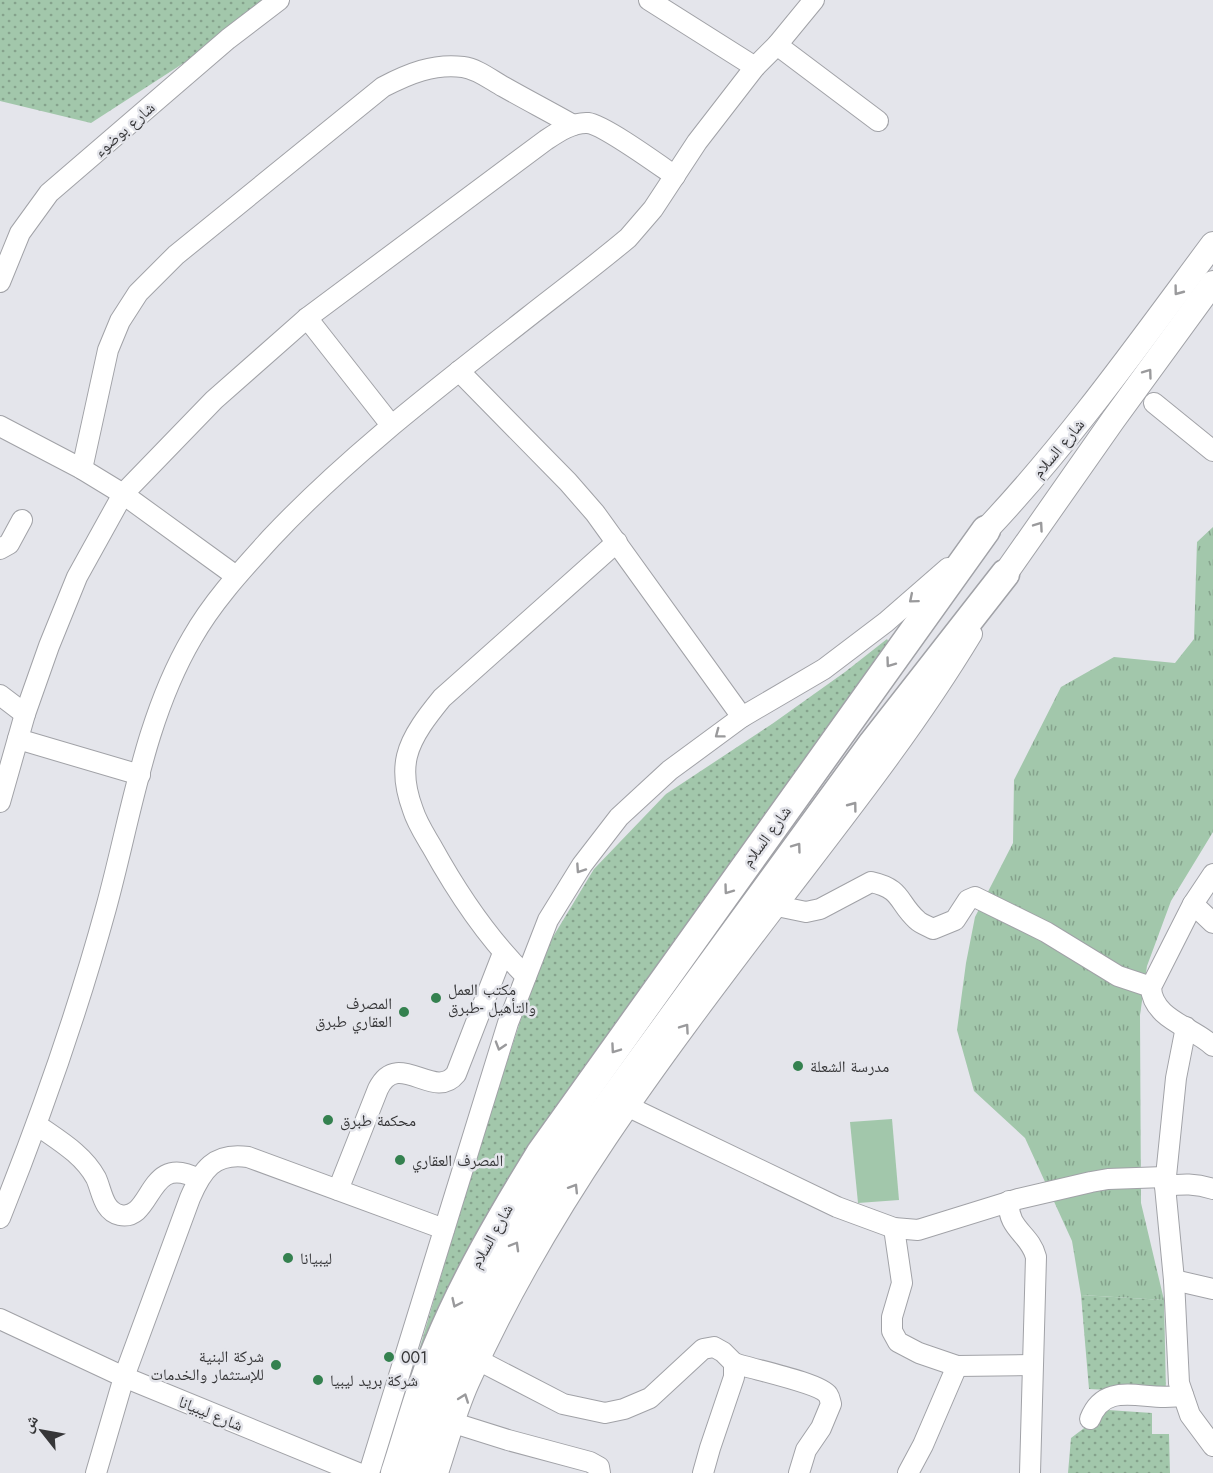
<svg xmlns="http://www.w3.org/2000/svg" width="1213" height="1473" font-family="Jost,'Noto Naskh Arabic',sans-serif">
<defs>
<pattern id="grass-tufts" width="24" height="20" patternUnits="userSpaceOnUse" patternTransform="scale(1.5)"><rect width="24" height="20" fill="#a2c7ab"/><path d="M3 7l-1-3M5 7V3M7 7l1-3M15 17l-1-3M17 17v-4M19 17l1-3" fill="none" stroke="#85a28c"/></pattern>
<pattern id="garden-dots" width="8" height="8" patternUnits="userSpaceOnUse" patternTransform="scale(1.5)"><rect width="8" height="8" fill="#a2c7ab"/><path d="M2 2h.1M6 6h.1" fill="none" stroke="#85a28c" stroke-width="1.8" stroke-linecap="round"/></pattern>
</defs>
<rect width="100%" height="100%" fill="#e4e5eb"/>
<!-- grass -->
<polygon fill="url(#grass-tufts)" points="1213,527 1213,832 1171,901 1147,966 1140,1015 1141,1203 1164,1300 1081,1295 1072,1241 1025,1138 974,1091 957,1030 966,963 975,917 1013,843 1014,780 1061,687 1114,657 1175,663 1194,639 1197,542"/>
<!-- park -->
<polygon fill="#a2c7ab" points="892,1119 899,1200 858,1203 850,1122"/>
<!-- garden -->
<g fill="url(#garden-dots)">
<polygon points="0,0 281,0 91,123 0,101"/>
<polygon points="887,639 895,652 410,1381 480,1144 542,955 594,869 666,794 772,724 845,672"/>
<polygon points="1081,1295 1164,1300 1166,1393 1089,1389"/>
<polygon points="1108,1410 1152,1413 1152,1434 1169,1434 1170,1473 1068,1473 1071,1438"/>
</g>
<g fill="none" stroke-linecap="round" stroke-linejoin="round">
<defs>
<g id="minor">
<polyline points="649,0 755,67"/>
<polyline points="777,45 878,121"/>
<polyline points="0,282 20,233 49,193 228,39 279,0"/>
<polyline points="307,318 391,425"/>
<polyline points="459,371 568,482 595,513 742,717"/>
<polyline points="1154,403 1213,451"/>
<polyline points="0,426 82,469 123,494 236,576"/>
<path d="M82 469 108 350 120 321 138 293 176 255 383 87C408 74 434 63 463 67 478 69 491 80 504 87 527 100 550 112 573 125"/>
<polyline points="0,549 9,544 22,520"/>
<polyline points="0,695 25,714"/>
<polyline points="18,739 140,775"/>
<path d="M0 802 25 714 49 646 77 577 123 494 214 400 307 318 546 140C558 132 573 122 588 123 604 125 659 165 675 176"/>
<path d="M1213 874 1193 904 1151 987C1152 1019 1193 1027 1213 1046"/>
<polyline points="1193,904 1213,923"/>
<path d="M777 906 806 912 820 909 871 882C903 889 897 902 917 920 921 924 928 926 933 929L955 920 968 900 975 897 1046 932 1118 976 1151 987"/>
<path d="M526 976C487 938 458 894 432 847 425 835 417 823 413 810 407 794 403 773 407 756 412 735 429 714 442 698L617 542"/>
<polyline points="1186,1027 1176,1078 1165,1186 1174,1280 1179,1383 1190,1415 1213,1446"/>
<polyline points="629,1107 837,1207 894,1228 918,1230 1018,1199 1091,1182 1108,1179 1165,1177"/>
<path d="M37 1125C58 1140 83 1154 96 1178 102 1191 103 1211 120 1215 153 1222 147 1151 198 1179"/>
<path d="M1165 1186C1182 1184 1196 1183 1213 1189"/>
<path d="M338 1190 378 1089C398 1048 434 1102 456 1074L503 953"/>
<path d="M1009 1201C1007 1230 1030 1233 1036 1257L1030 1473"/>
<path d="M0 1218C41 1116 77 1014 106 908 131 817 144 720 192 638 213 601 242 570 271 538 349 455 439 387 528 317 561 291 596 265 628 238L653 209 697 142 755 67 777 45 814 0"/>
<polyline points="894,1228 902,1283 892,1317 892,1331 898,1342 919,1353 957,1366 1032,1365"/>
<polyline points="1174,1280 1213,1289"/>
<polyline points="0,1319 124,1377 358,1473"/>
<polyline points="480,1361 563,1404 605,1413 624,1409 650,1398 703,1349 714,1347 723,1352 734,1363 734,1377 710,1448 703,1473"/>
<path d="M734 1363C751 1369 820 1383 828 1395 830 1398 830 1401 831 1404L821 1428 806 1450 799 1473"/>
<path d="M1090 1419C1106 1377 1148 1404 1183 1395"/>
<polyline points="454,1423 508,1440 590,1462 599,1467 600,1473"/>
<path d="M96 1473 124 1377 190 1198C202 1170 214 1152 248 1157L444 1229"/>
<polyline points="369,1473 508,1023 548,920 582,865 619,817 670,770 742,717 824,669 886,622 948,568"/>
<path d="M438 1473C448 1443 456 1412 469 1383 546 1209 662 1057 776 907 844 818 914 730 972 634"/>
<polyline points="908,1473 923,1445 957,1366"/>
</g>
<g id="major">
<path d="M986 530C1070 441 1140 342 1213 244"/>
<polyline points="1005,574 1113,420 1213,283"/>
</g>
<g id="highway">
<path d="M395 1473C409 1431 420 1387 437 1347 465 1279 502 1216 540 1154L986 530"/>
<path d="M417 1473C437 1418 456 1364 480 1311 503 1261 534 1215 562 1169L873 743 1005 574"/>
</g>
</defs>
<!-- minor casing -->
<use href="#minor" stroke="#a1a2a7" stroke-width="22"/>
<!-- major casing -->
<use href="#major" stroke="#a1a2a7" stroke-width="26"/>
<!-- highway casing -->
<use href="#highway" stroke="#a1a2a7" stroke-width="31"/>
<!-- minor -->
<use href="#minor" stroke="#fff" stroke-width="20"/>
<!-- major -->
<use href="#major" stroke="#fff" stroke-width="24"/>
<!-- highway -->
<use href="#highway" stroke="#fff" stroke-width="28"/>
</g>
<!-- one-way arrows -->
<defs><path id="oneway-chevron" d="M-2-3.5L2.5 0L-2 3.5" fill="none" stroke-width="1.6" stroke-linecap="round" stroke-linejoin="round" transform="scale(1.5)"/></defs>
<g stroke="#9a9a9c">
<use href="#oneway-chevron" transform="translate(1178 291) rotate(127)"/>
<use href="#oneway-chevron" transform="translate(1148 373) rotate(-54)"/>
<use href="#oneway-chevron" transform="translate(1039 526) rotate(-55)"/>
<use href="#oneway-chevron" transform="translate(913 599) rotate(140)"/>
<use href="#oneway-chevron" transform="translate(890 663) rotate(126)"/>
<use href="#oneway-chevron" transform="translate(719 734) rotate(143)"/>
<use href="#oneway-chevron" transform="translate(853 806) rotate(-53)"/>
<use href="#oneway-chevron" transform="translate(797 847) rotate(-54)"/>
<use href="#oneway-chevron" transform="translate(580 869) rotate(124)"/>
<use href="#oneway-chevron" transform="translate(728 890) rotate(126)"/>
<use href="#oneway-chevron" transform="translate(685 1028) rotate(-55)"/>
<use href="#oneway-chevron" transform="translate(500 1046) rotate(107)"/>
<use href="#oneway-chevron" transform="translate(615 1049) rotate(125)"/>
<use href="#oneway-chevron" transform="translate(574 1188) rotate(-58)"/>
<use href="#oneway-chevron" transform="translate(515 1246) rotate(-60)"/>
<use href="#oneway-chevron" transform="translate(456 1303) rotate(115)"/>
<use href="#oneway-chevron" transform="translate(464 1398) rotate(-70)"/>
</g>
<!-- markers -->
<g fill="#34814f" stroke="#e4e5eb" stroke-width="2">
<circle cx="436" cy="998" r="6"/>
<circle cx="404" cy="1012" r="6"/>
<circle cx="798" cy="1066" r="6"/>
<circle cx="328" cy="1120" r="6"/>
<circle cx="400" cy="1160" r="6"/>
<circle cx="288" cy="1258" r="6"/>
<circle cx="389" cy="1357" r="6"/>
<circle cx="276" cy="1365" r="6"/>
<circle cx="318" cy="1380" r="6"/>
</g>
<g text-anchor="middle" stroke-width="5" stroke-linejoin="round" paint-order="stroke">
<!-- street labels -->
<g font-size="16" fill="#363638" stroke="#e4e5eb">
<text transform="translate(124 129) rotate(-41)" y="6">شارع بوضوء</text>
<text transform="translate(1058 448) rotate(-50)" y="6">شارع السلام</text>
<text transform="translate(766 836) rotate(-54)" y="6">شارع السلام</text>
<text transform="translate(491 1236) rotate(-61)" y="6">شارع السلام</text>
<text transform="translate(211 1413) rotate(22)" y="6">شارع ليبيانا</text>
</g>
<!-- poi labels -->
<g font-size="16" fill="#363638" stroke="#e4e5eb" text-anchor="start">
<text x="448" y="995">مكتب العمل<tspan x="448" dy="18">والتأهيل -طبرق</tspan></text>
<text x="392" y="1009" text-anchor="end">المصرف<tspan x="392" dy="18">العقاري طبرق</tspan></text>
<text x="810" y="1072">مدرسة الشعلة</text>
<text x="340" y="1126">محكمة طبرق</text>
<text x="412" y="1166">المصرف العقاري</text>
<text x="300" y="1264">ليبيانا</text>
<text x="264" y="1362" text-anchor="end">شركة البنية<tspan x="264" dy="18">للإستثمار والخدمات</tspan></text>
<text x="401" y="1363">001</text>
<text x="330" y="1386">شركة بريد ليبيا</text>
</g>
</g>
<!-- north arrow -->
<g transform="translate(42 1431) rotate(301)" stroke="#e4e5eb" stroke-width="4.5" paint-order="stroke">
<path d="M0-4.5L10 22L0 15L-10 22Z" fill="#363638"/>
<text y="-9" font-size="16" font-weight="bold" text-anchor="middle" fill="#363638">ش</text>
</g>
</svg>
